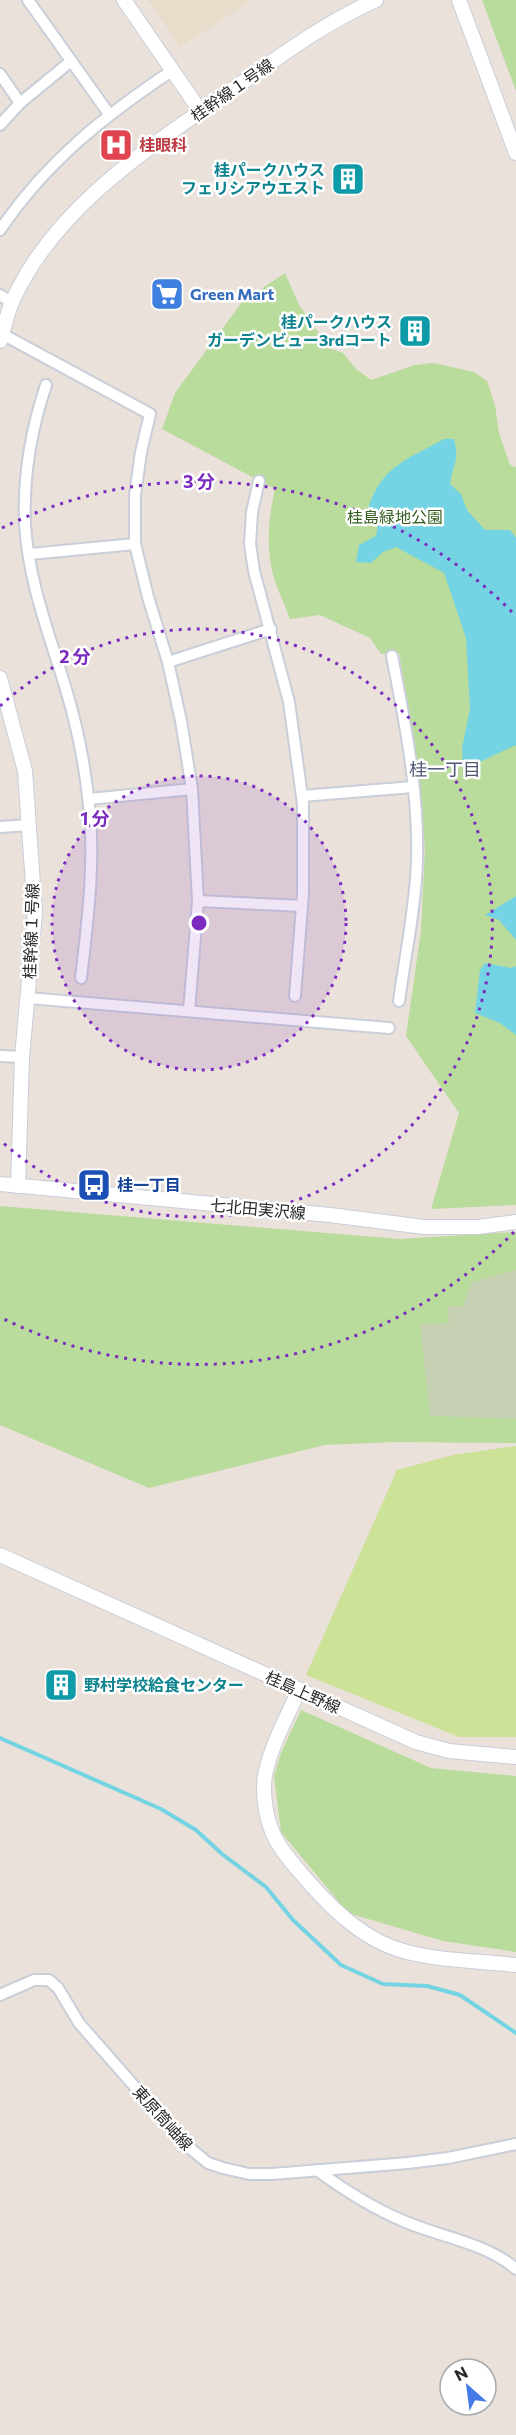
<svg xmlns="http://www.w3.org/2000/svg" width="516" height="2435" font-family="Commissioner,'Noto Sans JP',sans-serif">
<rect width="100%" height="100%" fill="#e9e1da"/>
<!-- education -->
<polygon fill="#eadccb" points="148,0 252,0 180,47"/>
<!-- green -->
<g fill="#b9db9b">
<polygon points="482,0 516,0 516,91"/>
<path d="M285 273 299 305 329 348 343 353 356 369 371 380 415 365 433 363 474 372 487 381 495 405 499 433 510 465 516 467V1205L431 1209 459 1113 406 1036 421 931 425 848 414 739 399 653 381 654 370 638 320 615 290 619C286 607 280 596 276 584 265 553 268 520 275 489L162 429 175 393 242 302Z"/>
<polygon points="0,1206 399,1239 516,1232 516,1443 395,1442 325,1445 149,1488 0,1425"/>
<polygon points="301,1710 431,1768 516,1776 516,1952 443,1941 348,1913 281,1832 274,1776 281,1753"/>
</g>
<!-- cemetery -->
<polygon fill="#c6d1b3" points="516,1270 516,1419 430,1416 420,1324 449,1323 447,1306 463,1306 472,1282"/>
<!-- pitch -->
<polygon fill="#cce297" points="516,1446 516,1737 459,1737 306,1675 397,1470 453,1455"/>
<!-- water -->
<g fill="#75d4e3">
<path d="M444 439H454C460 463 453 462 450 484L461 494 467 510 485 530H510L516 538V745L463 770 462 748 470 709 466 638 444 573 396 547 383 552 371 563 356 562 359 545 376 536 378 524 367 513C379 467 406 460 444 439Z"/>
<polygon points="516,896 516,940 499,920 485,915"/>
<polygon points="485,963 511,968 516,966 516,1035 500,1023 475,1013 480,970"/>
</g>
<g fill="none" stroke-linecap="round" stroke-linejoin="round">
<!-- stream -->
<polyline stroke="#75d4e3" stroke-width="4" points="0,1738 161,1809 196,1830 222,1854 266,1887 293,1920 341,1965 383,1984 427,1986 460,1995 516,2033"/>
<defs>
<g id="street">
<polyline points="28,0 109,114"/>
<polyline points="0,74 20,103"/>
<polyline points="0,125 20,103 70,62"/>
<path d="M0 230C47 161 104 116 173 70"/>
<polyline points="0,295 12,303"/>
<polyline points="2,334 150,414 141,452 135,495 135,544 148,597 168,662 181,721 192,789 198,901 189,1011"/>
<path d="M46 385C31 430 23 477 25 524 28 579 49 634 65 686 76 722 84 760 88 797 96 857 88 918 81 978"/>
<polyline points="259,481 252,512 250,544 254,571 289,702 303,804 303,893 295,996"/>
<polyline points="30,554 135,544"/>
<path d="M392 656C405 722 419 793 417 860 416 904 405 957 399 1001"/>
<polyline points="168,662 271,629"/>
<polyline points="302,796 413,787"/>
<polyline points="89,799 192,789"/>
<polyline points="0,827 29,825"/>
<polyline points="198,901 302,906"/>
<polyline points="28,998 389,1028"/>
<polyline points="0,1056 22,1057"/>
<polyline points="0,1995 34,1980 49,1980 58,1988 79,2023 185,2144 208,2163 223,2168 249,2174 272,2174 408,2163 448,2158 516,2144"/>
<path d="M317 2170C344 2190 374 2209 406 2222 441 2237 486 2243 516 2269"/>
</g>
<g id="secondary">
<polyline points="124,0 201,112"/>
<polyline points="459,0 516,153"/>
<path d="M0 341C4 329 7 314 12 302 55 206 150 147 233 89 279 57 324 23 376 0"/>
<polyline points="0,678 25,771 35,913 22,1057 18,1186"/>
<polyline points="0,1184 330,1215 424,1227 478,1227 516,1222"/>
<polyline points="0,1555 416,1742 449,1751 516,1757"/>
<path d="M299 1690C287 1717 271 1745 265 1775 262 1794 266 1820 275 1838 282 1852 294 1865 305 1878 333 1910 364 1941 407 1952 442 1961 480 1961 516 1965"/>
</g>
</defs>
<!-- street casing -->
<use href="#street" stroke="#c9ced9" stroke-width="14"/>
<!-- secondary casing -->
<use href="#secondary" stroke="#c9ced9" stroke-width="16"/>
<!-- street -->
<use href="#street" stroke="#fff" stroke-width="10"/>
<!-- secondary -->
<use href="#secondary" stroke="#fff" stroke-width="14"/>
</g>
<!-- distance rings -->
<circle cx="199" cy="923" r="147" fill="#7b2cbf" fill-opacity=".12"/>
<g fill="none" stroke="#7b2cbf" stroke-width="3" stroke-dasharray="3 6">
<circle cx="199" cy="923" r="147"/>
<path d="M0 706A294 294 0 1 1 0 1140"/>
<path d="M514 1232A441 441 0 0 1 2 1318M2 528A441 441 0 0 1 514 614"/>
</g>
<!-- icons -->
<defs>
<symbol id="hospital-square" viewBox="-11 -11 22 22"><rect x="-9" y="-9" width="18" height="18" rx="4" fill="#e0444e" stroke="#fff"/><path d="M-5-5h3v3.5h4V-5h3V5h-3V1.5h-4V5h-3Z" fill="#fff"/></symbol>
<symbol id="building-square" viewBox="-11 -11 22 22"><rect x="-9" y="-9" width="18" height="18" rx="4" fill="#0f9aa8" stroke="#fff"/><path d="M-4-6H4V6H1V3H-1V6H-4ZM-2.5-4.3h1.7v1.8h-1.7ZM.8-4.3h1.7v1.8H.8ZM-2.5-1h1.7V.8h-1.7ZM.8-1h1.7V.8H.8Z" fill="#fff"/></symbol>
<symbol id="supermarket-square" viewBox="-11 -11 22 22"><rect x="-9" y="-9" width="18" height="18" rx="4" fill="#3f7fe0" stroke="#fff"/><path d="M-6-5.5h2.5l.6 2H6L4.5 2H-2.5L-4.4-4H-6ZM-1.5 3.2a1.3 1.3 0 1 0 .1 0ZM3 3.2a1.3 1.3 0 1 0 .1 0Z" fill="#fff"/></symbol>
<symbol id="bus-square" viewBox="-11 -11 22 22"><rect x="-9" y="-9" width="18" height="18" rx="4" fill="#1a4fb4" stroke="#fff"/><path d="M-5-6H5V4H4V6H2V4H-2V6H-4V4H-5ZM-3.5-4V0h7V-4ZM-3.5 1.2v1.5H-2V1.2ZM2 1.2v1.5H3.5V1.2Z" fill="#fff"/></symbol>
</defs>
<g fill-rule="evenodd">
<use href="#hospital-square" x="97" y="126" width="38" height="38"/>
<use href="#building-square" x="329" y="160" width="38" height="38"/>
<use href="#supermarket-square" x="148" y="275" width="38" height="38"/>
<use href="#building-square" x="396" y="312" width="38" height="38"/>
<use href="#bus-square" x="75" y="1166" width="38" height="38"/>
<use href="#building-square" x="42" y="1666" width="38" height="38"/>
</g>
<g text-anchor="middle" stroke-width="5" stroke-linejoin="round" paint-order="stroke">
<!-- street labels -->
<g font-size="16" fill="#282828" stroke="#fff">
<text transform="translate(232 90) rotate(-35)" y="6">桂幹線１号線</text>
<text transform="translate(31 931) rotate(-88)" y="6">桂幹線１号線</text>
<text transform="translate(258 1209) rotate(5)" y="6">七北田実沢線</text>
<text transform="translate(303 1692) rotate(24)" y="6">桂島上野線</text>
<text transform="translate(163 2118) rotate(48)" y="6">東原筒岫線</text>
</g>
<!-- health labels -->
<g font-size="16" font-weight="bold" fill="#be3a42" stroke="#fff" text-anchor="start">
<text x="139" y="151">桂眼科</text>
</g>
<!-- culture labels -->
<g font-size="16" font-weight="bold" fill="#0d838f" stroke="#fff" text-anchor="end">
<text x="325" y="176">桂パークハウス<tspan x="325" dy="18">フェリシアウエスト</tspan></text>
<text x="392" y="328">桂パークハウス<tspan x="392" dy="18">ガーデンビュー3rdコート</tspan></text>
<text x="84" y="1691" text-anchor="start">野村学校給食センター</text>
</g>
<!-- shop labels -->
<g font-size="16" font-weight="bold" fill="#366cbe" stroke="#fff" text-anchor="start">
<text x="190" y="300">Green Mart</text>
</g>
<!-- park labels -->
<g font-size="16" fill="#345d1f" stroke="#fff">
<text x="395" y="523">桂島緑地公園</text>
</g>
<!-- transit labels -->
<g font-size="16" font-weight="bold" fill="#164399" stroke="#fff" text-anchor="start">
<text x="117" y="1191">桂一丁目</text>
</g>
<!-- neighbourhood labels -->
<g font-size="18" fill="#4c5874" stroke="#fff">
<text x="445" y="776">桂一丁目</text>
</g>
</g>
<circle cx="199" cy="923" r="9" fill="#7b2cbf" stroke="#fff" stroke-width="3"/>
<g font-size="18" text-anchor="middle" font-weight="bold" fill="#7b2cbf" stroke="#fff" stroke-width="5" stroke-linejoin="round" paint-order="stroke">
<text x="199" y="488">3 分</text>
<text x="75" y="663">2 分</text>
<text x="95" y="825">1 分</text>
</g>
<!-- north arrow -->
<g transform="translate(468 2387) rotate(332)"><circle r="28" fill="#ffffff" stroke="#a9a9a9" stroke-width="1.5"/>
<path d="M0-4.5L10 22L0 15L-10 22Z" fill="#477ae9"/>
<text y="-9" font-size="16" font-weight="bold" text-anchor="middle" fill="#282828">N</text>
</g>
</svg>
